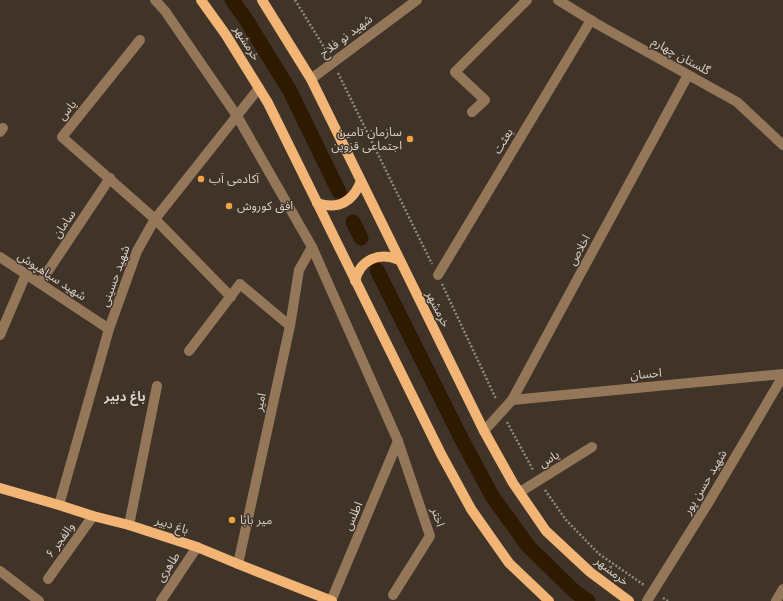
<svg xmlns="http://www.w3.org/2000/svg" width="783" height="601" font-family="Helvetica,'Noto Sans Arabic',sans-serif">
<rect width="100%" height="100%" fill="#403429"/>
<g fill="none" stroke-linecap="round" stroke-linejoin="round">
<!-- canal -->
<g stroke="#2e1901" stroke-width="15">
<polyline points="232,0 247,21 290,91 339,192"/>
<polyline points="353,222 361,238"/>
<polyline points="377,270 463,442 492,496 528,546 574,591 588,601"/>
</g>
<!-- path -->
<g stroke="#928980" stroke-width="2.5" stroke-dasharray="2 2" stroke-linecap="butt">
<polyline points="295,0 327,52"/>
<polyline points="338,73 432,264"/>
<polyline points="442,284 496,399"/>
<polyline points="507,422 533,470"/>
<polyline points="545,490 566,520 599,554 644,585"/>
<polyline points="663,598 668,601"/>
</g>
<!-- minor -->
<g stroke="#947759" stroke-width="10">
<polyline points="155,0 165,11 237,116 312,247 398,441 430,536 393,595"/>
<polyline points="558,0 597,24 737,102 783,145"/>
<polyline points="140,40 62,137 155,219 231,297"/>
<polyline points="311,79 417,0"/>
<polyline points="472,112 485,100 455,72 527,0"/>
<polyline points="0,132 3,128"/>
<polyline points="0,257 109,329"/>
<polyline points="438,275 591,20"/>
<polyline points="40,283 110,178"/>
<polyline points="0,335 26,274"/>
<polyline points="189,351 240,284 290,326"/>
<polyline points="512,400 783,374"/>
<polyline points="484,431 512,400 688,75"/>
<polyline points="520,492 592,447"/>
<polyline points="59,505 109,329 137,251 155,219 259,88"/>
<polyline points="129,525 157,386"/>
<polyline points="238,564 290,326 299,270 312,247"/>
<polyline points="0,571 39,601"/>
<polyline points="48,579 93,516"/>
<polyline points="161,601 197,547"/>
<polyline points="331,601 398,441"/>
<polyline points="647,601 710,500 783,376"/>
<polyline points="776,601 783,589"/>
</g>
<!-- major -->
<g stroke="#f2b575" stroke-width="10">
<polyline points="201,0 226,35 268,103 441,454 471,509 509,563 549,601"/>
<polyline points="262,0 311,79 484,431 513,483 546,531 590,572 629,601"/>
<path d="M317 203C338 210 353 202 361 181"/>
<path d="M355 281C360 260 379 251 399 260"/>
<polyline points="0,488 59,505 93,516 129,525 197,547 238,564 332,601"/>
</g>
</g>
<!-- markers -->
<g fill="#f4a344" stroke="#403429" stroke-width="1.5">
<circle cx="410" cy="139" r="4"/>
<circle cx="201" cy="179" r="4"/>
<circle cx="229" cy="206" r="4"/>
<circle cx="232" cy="520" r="4"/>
</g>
<g text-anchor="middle" stroke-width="3" stroke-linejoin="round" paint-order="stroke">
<!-- street labels -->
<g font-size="12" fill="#d8d1c9" stroke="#403429">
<text transform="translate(346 36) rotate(-37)" y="4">شهید نو فلاح</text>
<text transform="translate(247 43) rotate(58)" y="4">خرمشهر</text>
<text transform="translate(681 56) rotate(29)" y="4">گلستان چهارم</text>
<text transform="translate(67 110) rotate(-51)" y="4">یاس</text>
<text transform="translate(503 141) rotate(-59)" y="4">بعثت</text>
<text transform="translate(64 224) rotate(-56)" y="4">سامان</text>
<text transform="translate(579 250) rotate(-61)" y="4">اخلاص</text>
<text transform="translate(52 276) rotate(33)" y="4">شهید سیاهپوش</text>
<text transform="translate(115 276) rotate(-70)" y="4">شهید حسینی</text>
<text transform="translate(438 309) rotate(63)" y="4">خرمشهر</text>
<text transform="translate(646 374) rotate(-5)" y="4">احسان</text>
<text transform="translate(260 402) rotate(-78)" y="4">امیر</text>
<text transform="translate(549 459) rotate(-32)" y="4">یاس</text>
<text transform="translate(705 482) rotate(-59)" y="4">شهید حسن پور</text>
<text transform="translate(353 516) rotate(-67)" y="4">اطلس</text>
<text transform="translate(438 517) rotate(72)" y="4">اختر</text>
<text transform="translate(172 525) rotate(18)" y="4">باغ دبیر</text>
<text transform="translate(60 540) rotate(-54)" y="4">والفجر ۶</text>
<text transform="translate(168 567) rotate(-56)" y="4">طاهری</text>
<text transform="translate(612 571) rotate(38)" y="4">خرمشهر</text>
</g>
<!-- poi labels -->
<g font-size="12" fill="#d8d1c9" stroke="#403429" text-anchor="start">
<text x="402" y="136" text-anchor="end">سازمان تامین<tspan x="402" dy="14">اجتماعی قزوین</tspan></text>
<text x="209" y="183">آکادمی آب</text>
<text x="237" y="210">افق کوروش</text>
<text x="240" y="524">میر بابا</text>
</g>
<!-- neighbourhood labels -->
<g font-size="13" font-weight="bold" fill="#d8d1c9" stroke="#403429">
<text x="125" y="401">باغ دبیر</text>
</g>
</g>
</svg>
